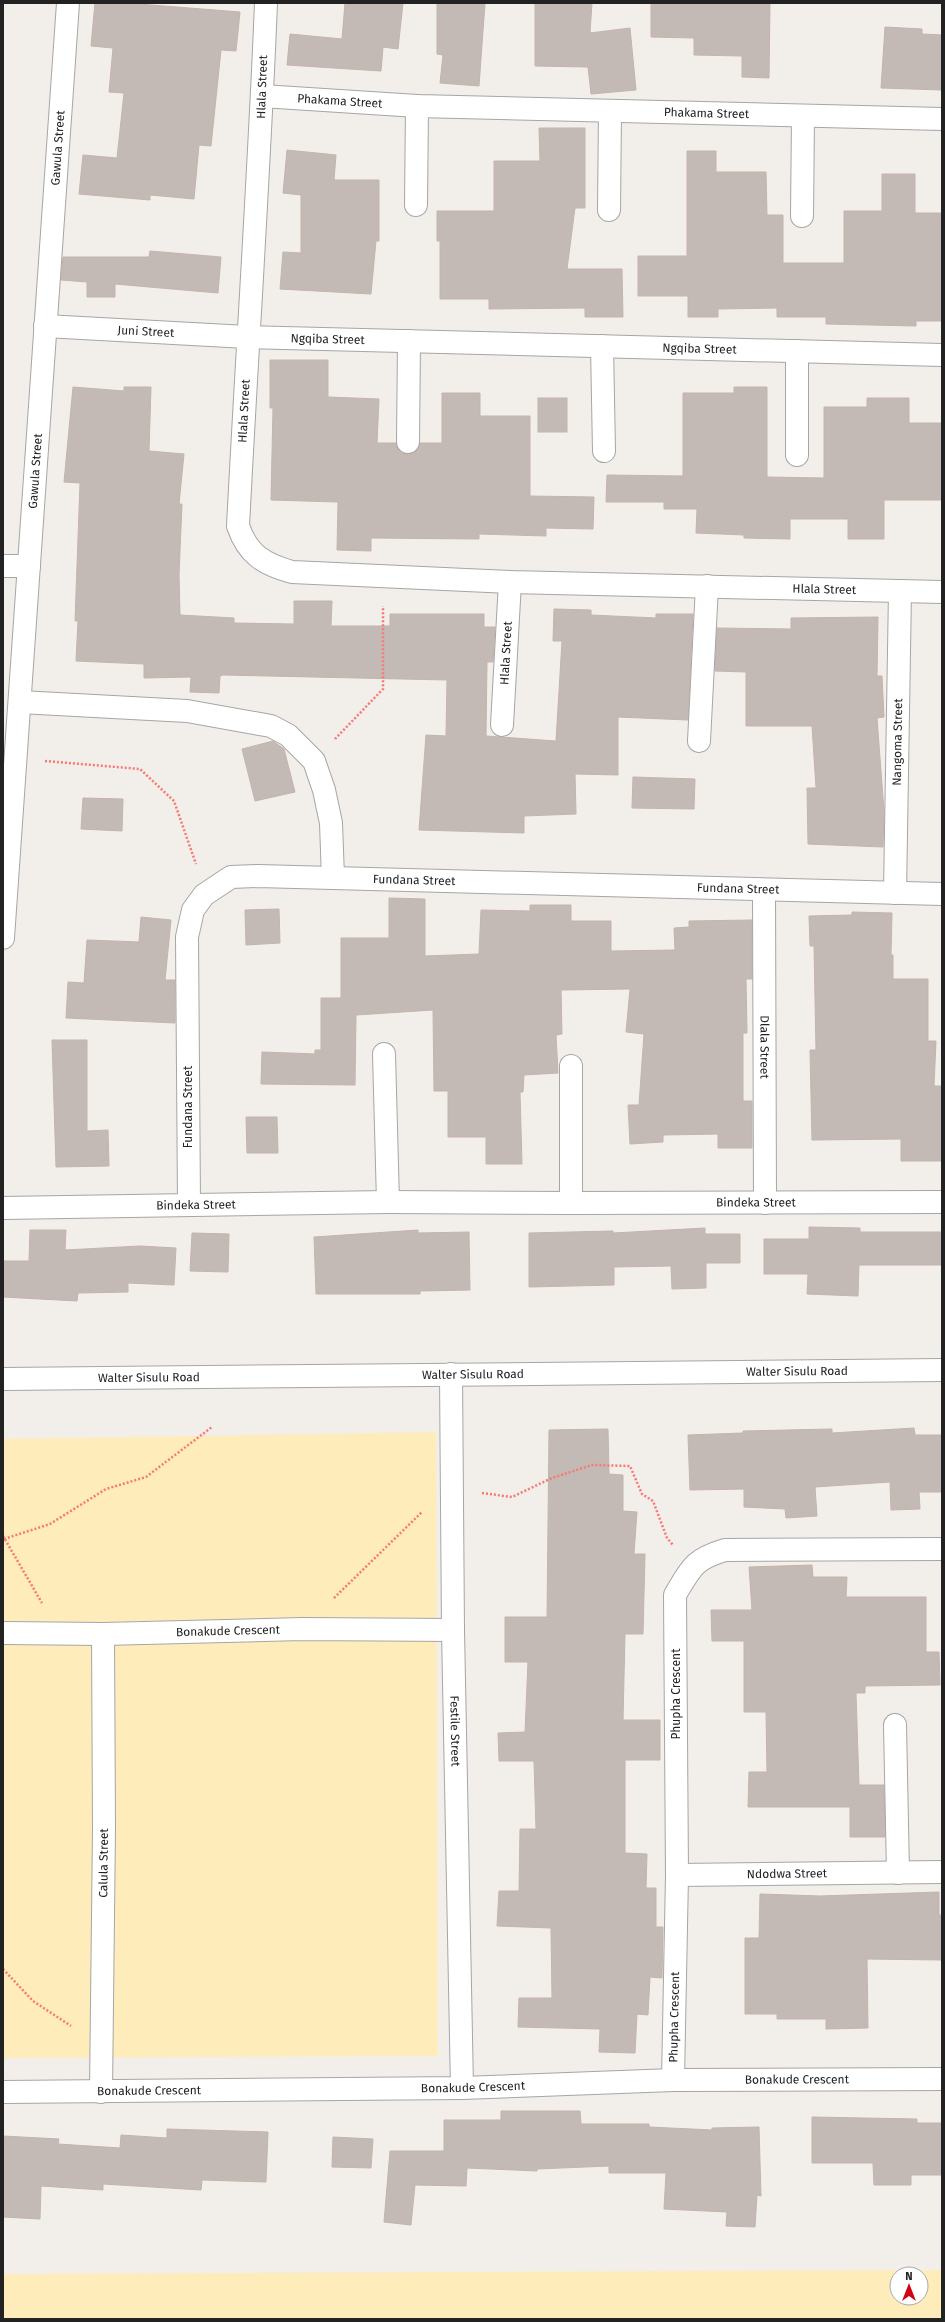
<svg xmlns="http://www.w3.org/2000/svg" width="945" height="2322" font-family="'Fira Sans',sans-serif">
<rect width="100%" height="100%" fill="#f2eee9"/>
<!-- sand -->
<g fill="#feecbb" fill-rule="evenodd">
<polygon points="436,1432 438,2056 3,2058 3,1439"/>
<path d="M942 2270V2319H3V2274ZM897 2274H921V2298H897Z"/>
</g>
<!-- building -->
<g fill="#c3bab5" stroke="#c4b4ab">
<polygon points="95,3 126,3 240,12 236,51 221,50 211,146 199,145 194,199 150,195 150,200 79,194 83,155 117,158 124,93 109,92 113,48 91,46"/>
<polygon points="345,3 403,3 398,49 383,47 381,71 287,65 290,34 342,39"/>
<polygon points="437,3 485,3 479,86 440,83 443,55 437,54"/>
<polygon points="535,3 592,3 590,33 630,28 636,90 591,94 588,67 535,66"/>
<polygon points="651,3 770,3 769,78 742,77 742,56 694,55 694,38 651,37"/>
<polygon points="885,27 922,29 922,34 942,35 942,90 881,88"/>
<polygon points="539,128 585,128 585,208 575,208 567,269 622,269 623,317 585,317 585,308 489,309 489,299 440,299 440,241 437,241 437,211 494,211 494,161 540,161"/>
<polygon points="287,150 336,155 334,180 379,180 379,241 376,241 371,294 280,289 283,252 301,253 301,195 283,193"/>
<polygon points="687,151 716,151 716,172 766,172 767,215 783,215 783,263 844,263 844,211 882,211 882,174 915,174 915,213 942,213 942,321 916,321 916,326 826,324 826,317 777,317 777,308 718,309 718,317 688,317 688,296 638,296 638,256 687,256"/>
<polygon points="150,251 221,257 218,293 115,284 115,297 87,297 87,282 61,280 63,257 149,257"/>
<polygon points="270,360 328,360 328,397 379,399 377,443 396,443 401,453 407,454 414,453 420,443 442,443 442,393 480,393 480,416 530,416 530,496 594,497 593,529 546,528 546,536 479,534 479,539 371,538 371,551 337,550 338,502 271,500 273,408 270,408"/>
<polygon points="73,387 124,391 124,387 151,387 149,451 184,454 179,504 182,504 179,575 180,615 234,618 234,623 294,624 294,601 332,601 331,626 390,626 390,614 484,614 484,627 495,627 493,662 487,662 486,736 556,741 562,641 553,641 554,609 591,610 591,615 656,618 656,614 693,614 688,720 618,717 618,775 575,774 576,814 524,816 524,833 419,830 426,735 446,736 447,680 223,675 220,676 219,693 190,692 191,677 144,678 144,664 76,661 78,621 75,621 80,483 64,482"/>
<polygon points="734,387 767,387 767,477 824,478 824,407 867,407 867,398 909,398 909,423 942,423 942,500 884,500 884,539 848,539 848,519 790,519 790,539 744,538 744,535 696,533 697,509 664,509 664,502 606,502 607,475 683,476 683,393 734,393"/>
<rect x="538" y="398" width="29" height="34"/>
<polygon points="878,617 877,676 882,676 884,717 877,718 884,811 883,847 808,844 807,788 816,788 812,726 746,726 746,672 715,671 717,628 791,629 791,618"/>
<polygon points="273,741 284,749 295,792 255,801 242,749"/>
<polygon points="633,777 695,779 694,809 632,808"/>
<polygon points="83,798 123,799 122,831 81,829"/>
<polygon points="389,898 425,899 425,956 479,954 481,910 530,911 530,905 571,905 571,921 611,921 611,951 675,950 674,928 689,927 689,921 752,920 752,979 746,979 747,1033 743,1033 743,1101 752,1101 752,1148 718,1148 718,1134 663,1135 663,1142 630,1144 628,1105 639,1105 644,1034 626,1032 630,989 561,990 562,1034 556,1035 558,1073 524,1075 523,1092 520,1092 522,1164 486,1164 486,1137 448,1137 448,1091 434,1091 433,1010 356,1015 355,1085 261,1084 262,1052 315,1054 315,1050 321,1050 321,998 341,998 341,938 389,938"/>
<polygon points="279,909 280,943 246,945 245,910"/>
<polygon points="852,912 892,913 891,955 893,955 893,979 928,979 928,1041 936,1041 934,1086 942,1086 942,1161 901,1161 901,1139 812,1140 810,1050 816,1050 814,946 810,946 809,916 852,915"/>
<polygon points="141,917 171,920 165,980 175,980 175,1023 66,1018 68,982 84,983 87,940 139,942"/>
<polygon points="52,1040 87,1040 87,1131 108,1130 109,1166 56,1167"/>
<polygon points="246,1117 277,1117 278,1153 247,1153"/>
<polygon points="809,1227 860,1228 860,1232 942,1232 942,1265 859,1265 858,1296 807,1294 808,1274 764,1274 764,1239 809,1239"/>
<polygon points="705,1228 705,1234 740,1234 740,1263 706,1263 706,1288 672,1289 671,1266 614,1267 614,1285 529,1287 529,1233 613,1231 613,1233"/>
<polygon points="30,1230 66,1230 65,1250 140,1246 176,1248 174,1285 128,1283 128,1292 78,1293 77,1301 3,1297 3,1261 29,1261"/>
<polygon points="418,1230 418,1233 469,1232 470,1290 420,1291 420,1294 316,1294 314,1237"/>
<polygon points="192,1233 229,1234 228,1272 190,1271"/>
<polygon points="914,1428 915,1435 942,1435 942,1492 919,1492 920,1509 891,1510 890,1482 815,1487 817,1516 786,1518 785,1509 744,1507 744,1489 690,1490 688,1435 743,1433 743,1431 832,1429 832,1433"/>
<polygon points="608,1429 609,1474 623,1475 623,1511 637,1512 634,1554 645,1554 643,1634 625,1634 623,1720 660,1720 660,1760 625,1760 625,1853 647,1854 646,1888 656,1888 656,1927 663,1927 662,1978 650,1977 648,2015 637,2014 635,2053 599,2052 600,2029 518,2027 519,1998 552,1998 551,1928 497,1926 499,1891 519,1891 520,1829 536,1829 534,1761 499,1761 498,1733 525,1732 528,1662 505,1662 505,1617 547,1617 549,1430"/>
<polygon points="812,1565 813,1577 847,1577 846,1597 926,1597 926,1652 939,1652 940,1685 865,1686 865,1693 856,1693 859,1785 884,1785 885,1837 850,1837 850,1807 748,1807 749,1772 767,1772 766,1712 744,1712 744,1641 712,1641 711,1610 752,1610 749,1567"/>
<polygon points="939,1892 939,1915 942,1915 942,1960 867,1959 868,2028 826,2029 826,2019 777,2019 777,2014 745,2014 745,1938 759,1938 760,1894 820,1896"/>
<polygon points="501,2111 580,2111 581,2124 649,2124 649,2127 712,2130 712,2128 759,2127 761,2196 757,2195 755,2227 726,2226 727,2212 664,2209 666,2173 609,2173 609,2166 537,2169 537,2171 467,2168 466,2186 415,2185 411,2225 384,2222 390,2151 444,2151 444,2120 501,2120"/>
<polygon points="812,2117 917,2119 917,2123 942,2123 942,2175 911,2175 911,2185 874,2185 873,2163 812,2163"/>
<polygon points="167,2129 268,2132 266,2182 202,2180 201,2190 103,2184 103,2190 41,2186 40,2219 3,2217 3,2136 59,2139 58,2144 120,2148 121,2135 167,2138"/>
<polygon points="333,2137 373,2139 371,2168 332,2167"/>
</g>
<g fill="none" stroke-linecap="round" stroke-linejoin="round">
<defs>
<g id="minor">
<path id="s1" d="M266 3C259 177 247 351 238 526 248 555 264 564 292 572L510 582 942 592"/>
<path id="s2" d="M262 96 417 106 942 119"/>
<polyline points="416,205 417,106"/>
<polyline points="609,210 610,111"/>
<polyline points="802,216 803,116"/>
<path id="s3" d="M45 326 247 337 942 355"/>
<polyline points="602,346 604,451"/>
<polyline points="797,351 797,455"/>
<polyline points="408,442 409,341"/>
<polyline points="3,566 29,566"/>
<polyline points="20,702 187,711 271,726 288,735 314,761 324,790 331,823 333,878"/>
<path id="s4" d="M502 725 510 582"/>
<polyline points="699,741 707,586"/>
<path id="s5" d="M764 890 765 1203"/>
<path id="s6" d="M895 893 900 591"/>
<path id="s7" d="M3 938 68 3"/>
<polyline points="384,1054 388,1202"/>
<path id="s8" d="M189 1203 187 937 193 910 204 895 231 877 258 876 942 894"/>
<polyline points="571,1203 571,1066"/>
<path id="s9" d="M3 1208 388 1202 571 1203 942 1202"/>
<path id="s10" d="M451 1374 453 1630 462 2088"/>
<path id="s11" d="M3 1379 942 1370"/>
<path id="s12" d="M3 1633 103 1634 303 1629 453 1630"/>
<polyline points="895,1725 898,1873"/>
<path id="s13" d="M677 1875 942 1872"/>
<path id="s14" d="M673 2080 677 1875 675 1595C691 1568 694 1559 725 1550L942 1549"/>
<path id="s15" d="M3 2092 462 2088 673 2080 942 2079"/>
<path id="s16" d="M101 2092 104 1828 103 1634"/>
</g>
</defs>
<!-- minor casing -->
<use href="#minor" stroke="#a6a6a6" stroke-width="24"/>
<!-- path -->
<g stroke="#f87874" stroke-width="2.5" stroke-dasharray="2 2" stroke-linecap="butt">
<polyline points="335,739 383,689 383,606"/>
<polyline points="45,761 140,769 174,801 196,864"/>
<polyline points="482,1493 512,1497 552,1478 592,1465 630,1466 642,1494 653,1501 667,1538 673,1545"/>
<polyline points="3,1536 42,1603"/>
<polyline points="4,1539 50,1524 106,1489 146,1477 212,1427"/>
<polyline points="334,1598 422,1512"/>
<polyline points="3,1969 33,2001 71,2026"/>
</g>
<!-- minor -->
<use href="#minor" stroke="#fff" stroke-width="22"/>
</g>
<g text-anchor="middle" stroke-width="3" stroke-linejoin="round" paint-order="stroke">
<!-- street labels -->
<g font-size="12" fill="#222" stroke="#fff">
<text transform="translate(262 87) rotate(-88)" y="4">Hlala Street</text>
<text dy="4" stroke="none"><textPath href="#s2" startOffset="78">Phakama Street</textPath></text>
<text dy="4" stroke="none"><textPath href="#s2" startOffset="445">Phakama Street</textPath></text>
<text dy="4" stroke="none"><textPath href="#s7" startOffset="792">Gawula Street</textPath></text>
<text dy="4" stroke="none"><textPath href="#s3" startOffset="101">Juni Street</textPath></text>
<text dy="4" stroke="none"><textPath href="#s3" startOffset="283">Ngqiba Street</textPath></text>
<text dy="4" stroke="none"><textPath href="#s3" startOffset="655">Ngqiba Street</textPath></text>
<text transform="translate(244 411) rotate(-87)" y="4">Hlala Street</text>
<text dy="4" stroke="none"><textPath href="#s7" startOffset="468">Gawula Street</textPath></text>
<text dy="4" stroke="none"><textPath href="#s1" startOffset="1131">Hlala Street</textPath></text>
<text dy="4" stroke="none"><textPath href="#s4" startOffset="72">Hlala Street</textPath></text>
<text dy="4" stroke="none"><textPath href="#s6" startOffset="151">Nangoma Street</textPath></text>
<text dy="4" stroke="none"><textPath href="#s8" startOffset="528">Fundana Street</textPath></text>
<text dy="4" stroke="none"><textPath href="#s8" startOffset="852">Fundana Street</textPath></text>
<text dy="4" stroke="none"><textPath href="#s5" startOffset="157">Dlala Street</textPath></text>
<text transform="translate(188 1107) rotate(-90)" y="4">Fundana Street</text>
<text dy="4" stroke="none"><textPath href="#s9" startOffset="753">Bindeka Street</textPath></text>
<text dy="4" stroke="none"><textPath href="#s9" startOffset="193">Bindeka Street</textPath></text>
<text dy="4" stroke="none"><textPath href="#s11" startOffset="794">Walter Sisulu Road</textPath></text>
<text dy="4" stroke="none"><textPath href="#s11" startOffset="470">Walter Sisulu Road</textPath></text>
<text dy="4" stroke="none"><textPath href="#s11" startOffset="146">Walter Sisulu Road</textPath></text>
<text dy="4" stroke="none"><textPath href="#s12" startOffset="225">Bonakude Crescent</textPath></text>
<text transform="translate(676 1694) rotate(-90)" y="4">Phupha Crescent</text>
<text dy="4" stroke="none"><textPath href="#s10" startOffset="357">Festile Street</textPath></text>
<text dy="4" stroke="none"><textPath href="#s16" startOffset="229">Calula Street</textPath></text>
<text dy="4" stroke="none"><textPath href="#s13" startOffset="110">Ndodwa Street</textPath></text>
<text dy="4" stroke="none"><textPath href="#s14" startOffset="63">Phupha Crescent</textPath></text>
<text dy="4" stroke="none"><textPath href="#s15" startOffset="794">Bonakude Crescent</textPath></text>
<text dy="4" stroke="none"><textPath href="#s15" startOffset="470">Bonakude Crescent</textPath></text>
<text dy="4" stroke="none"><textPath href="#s15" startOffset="146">Bonakude Crescent</textPath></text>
</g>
</g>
<!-- border -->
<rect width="945" height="2322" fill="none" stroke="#222222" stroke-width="8"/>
<!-- north arrow -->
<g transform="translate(909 2286)"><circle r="19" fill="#ffffff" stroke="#a7a7a7"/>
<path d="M0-3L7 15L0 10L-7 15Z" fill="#d10312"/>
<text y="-6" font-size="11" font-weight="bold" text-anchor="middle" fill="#222222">N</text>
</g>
</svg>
